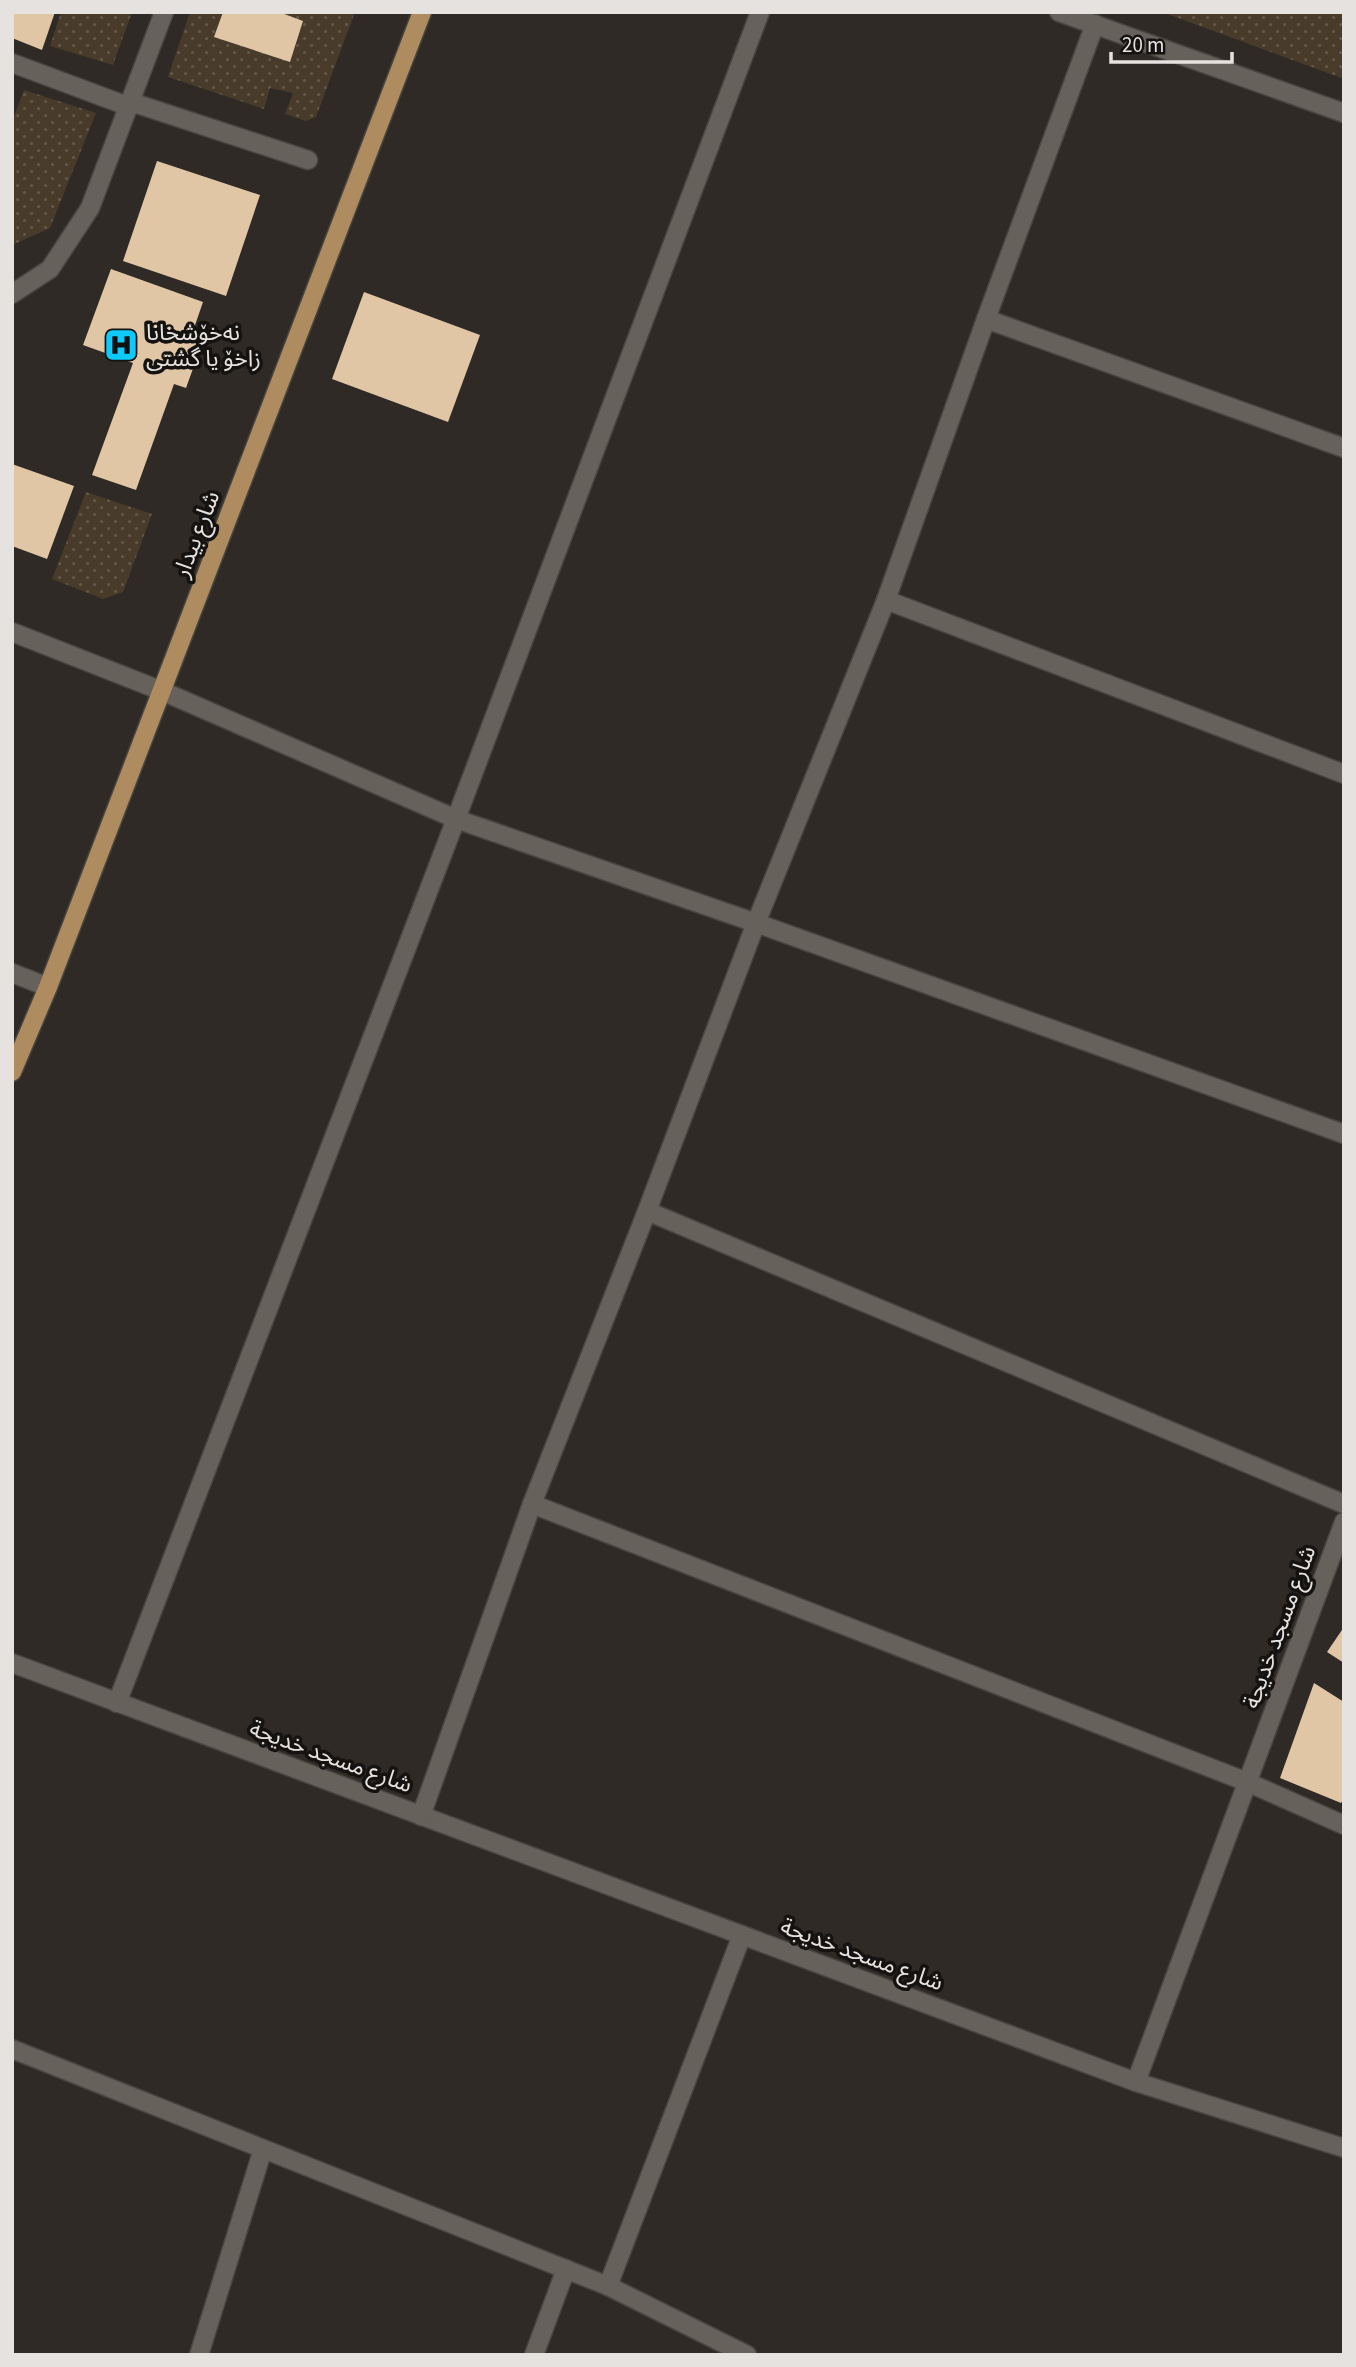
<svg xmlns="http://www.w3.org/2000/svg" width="1356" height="2367" font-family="'Source Sans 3','Noto Sans Arabic',sans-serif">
<defs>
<pattern id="park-dots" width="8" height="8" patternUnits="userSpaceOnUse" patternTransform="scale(1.75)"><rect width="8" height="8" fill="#493b2a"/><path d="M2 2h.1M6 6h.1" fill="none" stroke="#635748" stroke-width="1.8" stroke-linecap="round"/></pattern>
</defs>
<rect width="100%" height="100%" fill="#2f2a25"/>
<!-- park -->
<g fill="url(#park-dots)">
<polygon points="61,12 132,12 113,65 50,46"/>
<polygon points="190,12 355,12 316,117 306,121 285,114 293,93 270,88 264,109 168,77"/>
<polygon points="1162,12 1344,12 1344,79"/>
<polygon points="24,90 96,113 50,228 12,245 12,121"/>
<polygon points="86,492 152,514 123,592 103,599 52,579"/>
</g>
<!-- building -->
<g fill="#e0c6a5">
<polygon points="12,12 55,12 42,50 12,38"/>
<polygon points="223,12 279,12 303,21 290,62 214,37"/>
<polygon points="157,161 260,195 226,296 123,261"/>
<polygon points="111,269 203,302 192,334 204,338 186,388 174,384 136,490 92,475 133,363 83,345"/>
<polygon points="364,292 480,335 448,422 332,379"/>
<polygon points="12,464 74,486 47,559 12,546"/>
<polygon points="1344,1627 1344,1663 1327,1652"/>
<polygon points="1314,1683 1344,1702 1344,1799 1341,1803 1280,1778"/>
</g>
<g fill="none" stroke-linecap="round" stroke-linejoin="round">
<defs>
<g id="minor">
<polyline points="1059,12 1344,113"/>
<polyline points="12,63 130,107"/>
<polyline points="131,102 308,160"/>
<polyline points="12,294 50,269 90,208 164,12"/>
<polyline points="986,319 1344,448"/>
<polyline points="886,600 1344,774"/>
<polyline points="12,632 162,691 456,819 756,923 1344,1134"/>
<polyline points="12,973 48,987"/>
<polyline points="647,1211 1344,1504"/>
<polyline points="532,1504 1247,1782 1344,1825"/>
<polyline points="12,1663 1136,2082 1344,2148"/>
<polyline points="117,1703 456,819 760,12"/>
<polyline points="421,1816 532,1504 647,1211 756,923 886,600 986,319 1095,24"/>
<polyline points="12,2049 608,2286 747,2355"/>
<polyline points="1136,2082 1344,1522"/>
<polyline points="608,2286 742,1935"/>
<polyline points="199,2355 263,2149"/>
<polyline points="534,2355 566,2269"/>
</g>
<polyline id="major" points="12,1072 48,987 422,12"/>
</defs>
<!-- minor casing -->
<use href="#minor" stroke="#484540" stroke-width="21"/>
<!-- major casing -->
<use href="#major" stroke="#484540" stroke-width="21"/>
<!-- minor -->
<use href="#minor" stroke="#66615b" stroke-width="18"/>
<!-- major -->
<use href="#major" stroke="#ae8c5f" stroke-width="18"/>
</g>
<!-- icons -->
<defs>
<symbol id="hospital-square" viewBox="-11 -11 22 22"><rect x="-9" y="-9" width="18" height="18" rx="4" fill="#0dcafa" stroke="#151311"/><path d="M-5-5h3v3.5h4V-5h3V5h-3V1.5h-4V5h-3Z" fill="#111"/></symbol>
</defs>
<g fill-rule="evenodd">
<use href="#hospital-square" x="102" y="326" width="38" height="38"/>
</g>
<g text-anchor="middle" stroke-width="7" stroke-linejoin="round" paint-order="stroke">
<!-- poi labels -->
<g font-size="23" fill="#e5e2df" stroke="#151311" text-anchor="start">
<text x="146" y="340">نەخۆشخانا<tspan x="146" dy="26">زاخۆ یا گشتی</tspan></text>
</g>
<!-- street labels -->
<g font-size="23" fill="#e5e2df" stroke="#151311">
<text transform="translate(196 534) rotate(-69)" y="8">شارع بيدار</text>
<text transform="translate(1279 1627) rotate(-70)" y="8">شارع مسجد خديجة</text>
<text transform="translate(331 1756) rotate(20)" y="8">شارع مسجد خديجة</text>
<text transform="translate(862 1954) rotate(20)" y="8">شارع مسجد خديجة</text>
</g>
</g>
<!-- border -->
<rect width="1356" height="2367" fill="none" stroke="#e5e2df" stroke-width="28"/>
<!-- scale -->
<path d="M1111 52v10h121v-10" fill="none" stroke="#e5e2df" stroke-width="3.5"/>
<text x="1122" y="52" font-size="21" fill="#e5e2df" stroke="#151311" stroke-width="5" paint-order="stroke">20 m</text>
</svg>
